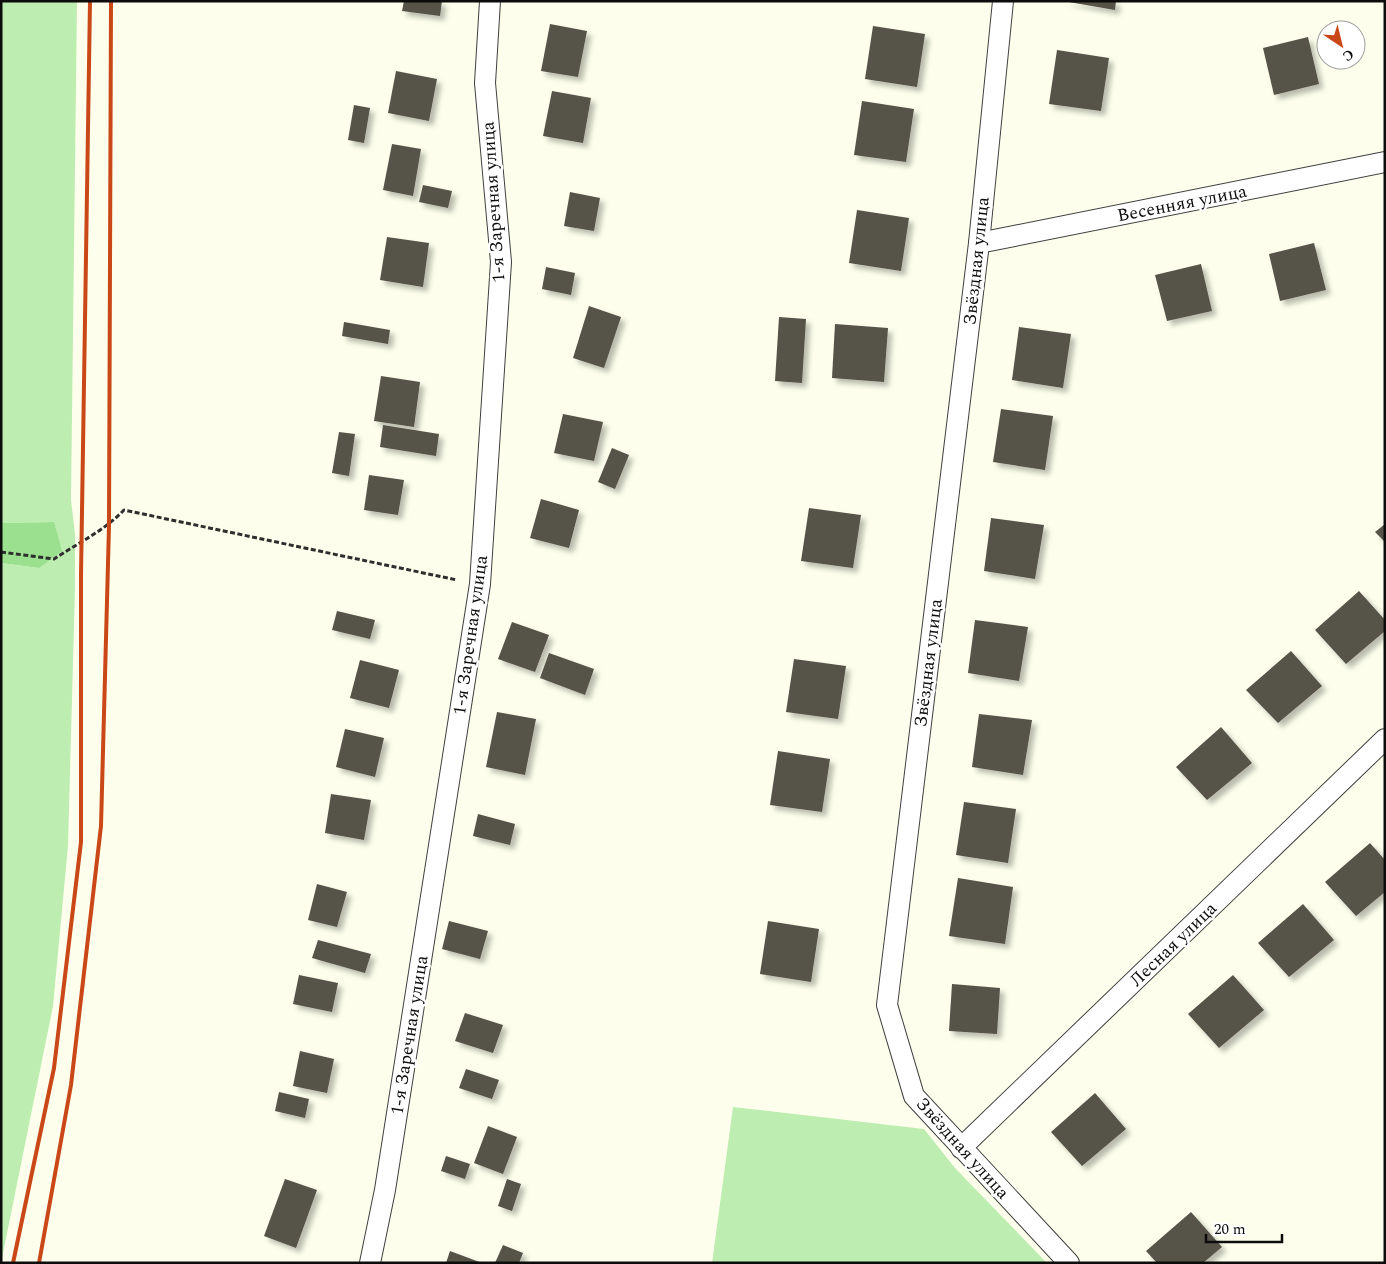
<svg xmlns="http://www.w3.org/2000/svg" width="1386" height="1264" font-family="Spectral,serif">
<defs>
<filter id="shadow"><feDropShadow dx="4.5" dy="4.5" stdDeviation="2.5" flood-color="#0004"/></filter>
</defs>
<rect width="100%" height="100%" fill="#fdffec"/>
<!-- green -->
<g fill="#beedb1">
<polygon points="1,1 77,1 71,500 75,534 75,589 68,846 53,1006 1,1263 1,563 39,568 54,522 1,523"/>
<polygon points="733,1107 924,1129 955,1168 1047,1263 712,1263"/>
</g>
<!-- forest -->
<polygon fill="#9ae08f" points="54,522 62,551 39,568 1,563 1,523"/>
<!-- building -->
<g fill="#565248" filter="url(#shadow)">
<polygon points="404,1 442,1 440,16 402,11"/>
<polygon points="1063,1 1116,1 1115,10"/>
<polygon points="550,24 587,31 578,77 541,71"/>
<polygon points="873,26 925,34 917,87 865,79"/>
<polygon points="1308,37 1319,84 1274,95 1263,48"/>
<polygon points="1057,50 1109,58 1101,111 1049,104"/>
<polygon points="396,71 437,79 429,121 388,113"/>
<polygon points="552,91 591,98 583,143 543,136"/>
<polygon points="862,101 914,109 906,162 854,155"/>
<polygon points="354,105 370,108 364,143 348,140"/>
<polygon points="392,144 421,149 413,196 383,190"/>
<polygon points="423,185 452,191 448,208 419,202"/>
<polygon points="570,192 600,198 594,231 564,226"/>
<polygon points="857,210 909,218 901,271 849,263"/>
<polygon points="387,237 429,243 423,287 380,280"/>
<polygon points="1314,243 1326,290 1280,301 1269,254"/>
<polygon points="1201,264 1212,311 1167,321 1155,275"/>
<polygon points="546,267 575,273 571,295 542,289"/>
<polygon points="589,306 621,317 604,368 573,358"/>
<polygon points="779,317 806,319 802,383 775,381"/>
<polygon points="344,322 390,330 388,344 342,336"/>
<polygon points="835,324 888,328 884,382 832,378"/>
<polygon points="1019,327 1071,334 1063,388 1012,380"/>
<polygon points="381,376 420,382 414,427 374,421"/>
<polygon points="1001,409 1053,416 1045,470 993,462"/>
<polygon points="563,414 603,422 594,461 554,453"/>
<polygon points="383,425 439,434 436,456 380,447"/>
<polygon points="339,432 355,434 349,476 332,473"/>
<polygon points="612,448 629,455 615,489 598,482"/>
<polygon points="369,475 404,480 398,515 364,510"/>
<polygon points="541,499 579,510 569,548 530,538"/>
<polygon points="809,508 861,515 853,568 801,561"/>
<polygon points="991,518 1044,525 1035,579 984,571"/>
<polygon points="1385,524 1385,542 1375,532"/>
<polygon points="1359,591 1385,620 1385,631 1346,664 1315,630"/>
<polygon points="337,611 375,620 370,639 332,630"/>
<polygon points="975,620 1028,627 1019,681 968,673"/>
<polygon points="512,622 549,635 535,672 498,659"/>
<polygon points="1291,651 1322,686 1278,723 1246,690"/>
<polygon points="549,653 594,669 585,695 540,678"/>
<polygon points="794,659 846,666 838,719 786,712"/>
<polygon points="360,660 399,670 389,708 350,698"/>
<polygon points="497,712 536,719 525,775 486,767"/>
<polygon points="979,714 1032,720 1023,775 972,767"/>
<polygon points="1221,727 1252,763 1207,800 1176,767"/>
<polygon points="345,729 384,738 375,777 336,767"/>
<polygon points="778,751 830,759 822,812 770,805"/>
<polygon points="331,794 371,800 364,840 325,833"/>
<polygon points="964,802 1016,809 1008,863 956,855"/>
<polygon points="478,814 515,824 510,845 473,836"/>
<polygon points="1370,843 1385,860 1385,892 1356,916 1325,882"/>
<polygon points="958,878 1013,887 1005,944 949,936"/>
<polygon points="317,884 347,892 337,927 308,920"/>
<polygon points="1303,904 1334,940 1289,977 1258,943"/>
<polygon points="449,921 488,931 480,959 442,949"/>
<polygon points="768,921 819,929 811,982 760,974"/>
<polygon points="318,940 371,954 365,973 312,958"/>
<polygon points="299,975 338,983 332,1012 293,1004"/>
<polygon points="1233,975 1264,1010 1219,1048 1188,1014"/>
<polygon points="952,984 1000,988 997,1034 949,1031"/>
<polygon points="465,1013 503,1025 493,1053 455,1041"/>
<polygon points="300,1051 334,1059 327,1093 293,1086"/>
<polygon points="466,1069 499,1080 492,1099 459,1088"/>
<polygon points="279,1092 309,1099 305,1118 275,1111"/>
<polygon points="1095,1093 1126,1129 1082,1166 1051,1132"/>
<polygon points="488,1126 517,1137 503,1174 474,1163"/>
<polygon points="446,1156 470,1164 465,1179 441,1171"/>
<polygon points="285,1179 317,1190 296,1248 264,1236"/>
<polygon points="507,1179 521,1184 512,1211 498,1206"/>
<polygon points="1191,1212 1222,1247 1203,1263 1157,1263 1146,1251"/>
<polygon points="503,1245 523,1253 519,1263 495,1263"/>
<polygon points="450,1251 482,1263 446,1263"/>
</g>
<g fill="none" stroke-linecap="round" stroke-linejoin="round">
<defs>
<g id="minor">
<polyline points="1003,1 979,243 887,1005 914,1096 1069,1263"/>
<polyline points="979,243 1385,162"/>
<polyline points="961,1148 1385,739"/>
<polyline points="370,1263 385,1190 480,584 501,262 485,83 490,1"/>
</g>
</defs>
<!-- minor casing -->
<use href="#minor" stroke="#3f3f3f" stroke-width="22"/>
<!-- path -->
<path stroke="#2e2e2e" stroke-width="3" stroke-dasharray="5 2.5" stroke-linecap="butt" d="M1 552 54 559C78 543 104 531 124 510L457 580"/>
<!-- minor -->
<use href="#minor" stroke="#fff" stroke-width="20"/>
<!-- rail -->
<g stroke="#ca4717" stroke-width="4">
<polyline points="13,1263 54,1068 81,842 81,575 90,1"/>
<polyline points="39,1263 71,1085 101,826 109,526 111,1"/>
</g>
</g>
<g text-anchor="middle" stroke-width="5" stroke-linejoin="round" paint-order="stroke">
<!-- street labels -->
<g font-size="18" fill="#0c0c0c" stroke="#fff">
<text transform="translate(493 202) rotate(-94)" y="6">1-я Заречная улица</text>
<text transform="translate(1182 203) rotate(-11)" y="6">Весенняя улица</text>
<text transform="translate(976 261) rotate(-84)" y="6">Звёздная улица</text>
<text transform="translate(470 635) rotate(-82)" y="6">1-я Заречная улица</text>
<text transform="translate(928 663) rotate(-83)" y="6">Звёздная улица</text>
<text transform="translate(1173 944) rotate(-44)" y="6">Лесная улица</text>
<text transform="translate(409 1035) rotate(-81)" y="6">1-я Заречная улица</text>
<text transform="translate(963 1148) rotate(48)" y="6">Звёздная улица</text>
</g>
</g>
<!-- border -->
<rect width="1386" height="1264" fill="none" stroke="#0c0c0c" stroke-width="5"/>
<!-- north arrow -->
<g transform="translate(1341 45) rotate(145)"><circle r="24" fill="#ffffff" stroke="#9e9e9e"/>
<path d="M0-4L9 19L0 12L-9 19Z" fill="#ca4717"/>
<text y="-8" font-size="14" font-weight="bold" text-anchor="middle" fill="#0c0c0c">С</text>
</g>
<!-- scale -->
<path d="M1206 1234v8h76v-8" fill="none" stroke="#0c0c0c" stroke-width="2.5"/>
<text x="1214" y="1234" font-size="15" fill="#0c0c0c" stroke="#ffffff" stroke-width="4" paint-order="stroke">20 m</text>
</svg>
